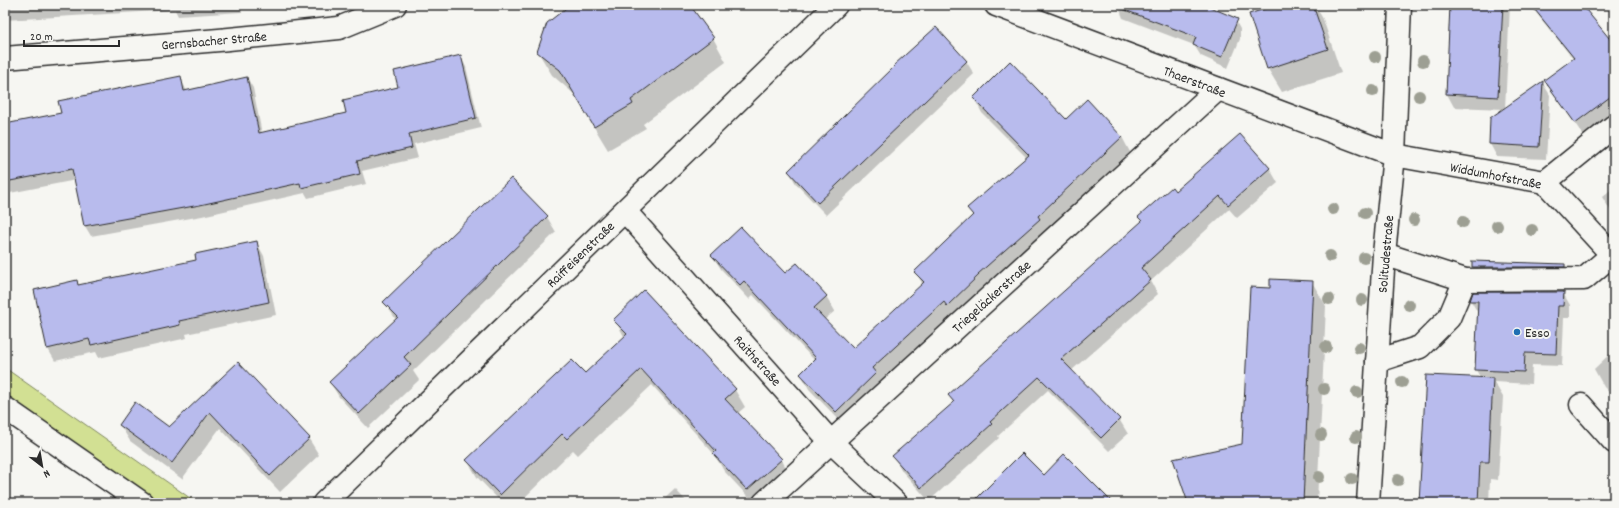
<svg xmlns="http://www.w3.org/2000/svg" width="1619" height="508" font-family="Dekko,sans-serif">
<rect width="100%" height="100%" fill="#f6f6f2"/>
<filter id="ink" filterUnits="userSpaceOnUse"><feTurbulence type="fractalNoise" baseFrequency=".025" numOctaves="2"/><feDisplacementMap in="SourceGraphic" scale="8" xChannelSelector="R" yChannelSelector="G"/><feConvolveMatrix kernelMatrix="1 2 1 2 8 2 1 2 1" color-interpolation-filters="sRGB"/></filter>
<g filter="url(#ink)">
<!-- green -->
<polygon fill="#d2e093" stroke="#7e865f" points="5,368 197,503 153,503 5,398"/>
<!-- shadow -->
<g fill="#0003">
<polygon points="5,5 272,5 242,7 242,12 178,16 175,10 5,20"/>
<polygon points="572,5 689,5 713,38 726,62 643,124 646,128 608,150 574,94 552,75 538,52"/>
<polygon points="1118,5 1202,5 1234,18 1240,29 1240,39 1228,68 1201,56 1194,45 1123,18"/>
<polygon points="1280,5 1315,5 1323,19 1341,73 1282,92 1268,69 1250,15"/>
<polygon points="1451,5 1510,5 1505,109 1542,82 1550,95 1546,159 1497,157 1490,144 1504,109 1454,107 1447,94"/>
<polygon points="1530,5 1581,5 1607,38 1614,32 1614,112 1583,135 1545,80 1574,60"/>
<polygon points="460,56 466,67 481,128 414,144 418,158 362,171 366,184 308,198 305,193 202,216 91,236 85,226 76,180 5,194 5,125 62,114 180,78 187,91 247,78 253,88 262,134 347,114"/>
<polygon points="966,61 974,74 826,215 796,184 789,171"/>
<polygon points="974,98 1066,120 1122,137 1130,152 1046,230 1048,234 845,426 809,389 801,374 815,361 753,295 749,299 721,269 712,255 785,275 826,296 835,311 824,320 853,350 923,285 916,272 973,216 969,209 1027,158 982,113"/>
<polygon points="1240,135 1270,169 1278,183 1237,218 1229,209 1151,281 1158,294 1071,371 1119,419 1128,434 1109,451 1048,390 998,436 999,438 929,501 902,471 894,457 954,404 949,395"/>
<polygon points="511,179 547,217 556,232 413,371 419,380 368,428 339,397 330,382 396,320 385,302"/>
<polygon points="1614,187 1614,216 1602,197"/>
<polygon points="257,243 264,256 276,315 186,334 187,338 99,358 96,352 55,361 48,349 76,282 79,286 197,261"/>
<polygon points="1473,262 1564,265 1568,272 1477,274 1473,267"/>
<polygon points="1312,282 1326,306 1317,503 1189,503 1243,445 1271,289"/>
<polygon points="1474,293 1563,293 1570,305 1570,318 1564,318 1562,366 1532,365 1531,384 1494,382 1503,397 1498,480 1490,479 1489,503 1420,503 1481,379 1476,370 1478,313 1471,301"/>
<polygon points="615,320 735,390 745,407 738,413 781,459 791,476 754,503 724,471 714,454 652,385 578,455 573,450 519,503 502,503 477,477 467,460 585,375 625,338"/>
<polygon points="1614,350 1614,398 1604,387 1594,369"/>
<polygon points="238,363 309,439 319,455 280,492 220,428 182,479 130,441 120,425 169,428"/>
<polygon points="675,489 688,503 660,503"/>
<polygon points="834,496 841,503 827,503"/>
</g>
<!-- building -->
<g fill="#b8bbed" stroke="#2b2b2b">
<polygon points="570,5 690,5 714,38 631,100 633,104 594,127 560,70 537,52 547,23"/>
<polygon points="1118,5 1205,5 1238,19 1222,57 1193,45 1196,37 1117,7"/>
<polygon points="1277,5 1313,5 1328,49 1267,69 1249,14"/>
<polygon points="1450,5 1503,5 1498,97 1446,94"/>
<polygon points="1531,5 1582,5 1614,44 1614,94 1575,123 1544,80 1574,58"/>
<polygon points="936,27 967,61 818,203 788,171 895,66 894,65"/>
<polygon points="461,55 476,118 409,134 412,148 357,161 360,174 301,188 300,183 200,205 84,226 72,169 5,182 5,124 61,113 58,101 181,76 184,91 247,77 259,133 346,113 343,100 398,87 394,71"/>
<polygon points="1010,61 1066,119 1087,99 1122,137 1038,216 1040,219 978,274 979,275 947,306 944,302 872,368 876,373 836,412 800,374 816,358 744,281 740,285 711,255 741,227 785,273 797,263 827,296 814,308 853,348 924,282 914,272 973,215 967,208 1029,155 973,98"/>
<polygon points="1543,81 1539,147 1489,144 1490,118"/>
<polygon points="1240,134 1270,168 1228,205 1220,196 1141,268 1151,280 1061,359 1120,419 1101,438 1039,377 990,422 992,424 921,488 892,456 954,402 948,395 1142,221 1138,217 1172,187 1175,191"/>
<polygon points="511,178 548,216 404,357 411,365 359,414 329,382 398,317 383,302"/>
<polygon points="257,241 269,302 179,321 180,325 91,345 89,339 47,349 34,290 77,280 78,285 196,260 195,254"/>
<polygon points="1472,261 1565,264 1565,267 1472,267"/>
<polygon points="1270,279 1313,281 1303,503 1188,503 1173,459 1242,444 1250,287 1270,288"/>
<polygon points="644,290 736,389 725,399 782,459 747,490 713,454 716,451 641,369 567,439 562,434 500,495 466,460 572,360 585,373 627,334 613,320"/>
<polygon points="1473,292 1564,292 1563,306 1558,306 1556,354 1525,353 1524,372 1475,370 1478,301 1470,301"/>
<polygon points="238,362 310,438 270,476 210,412 172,463 119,425 135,402 169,427"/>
<polygon points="1426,375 1493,378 1489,462 1480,462 1478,503 1419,503"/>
<polygon points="1022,453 1044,475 1064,454 1113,503 972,503"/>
</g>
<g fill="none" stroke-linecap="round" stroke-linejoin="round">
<defs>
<g id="minor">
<polyline points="996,5 1394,155 1545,182 1614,257"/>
<polyline points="5,58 219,40 339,28 395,5"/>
<polyline points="1545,182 1614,126"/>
<polyline points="625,211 831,442 896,503"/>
<polyline points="1384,254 1465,280 1584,279 1612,255"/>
<polyline points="1377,361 1420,347 1449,318 1465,280"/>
<polyline points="1581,405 1614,442"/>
<polyline points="5,408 142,503"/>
<polyline points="324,503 836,5"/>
<polyline points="764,503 1218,89"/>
</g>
<polyline id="major" points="1368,503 1384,254 1394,155 1400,5"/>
</defs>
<!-- minor casing -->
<use href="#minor" stroke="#2b2b2b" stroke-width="25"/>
<!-- major casing -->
<use href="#major" stroke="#2b2b2b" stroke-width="25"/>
<!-- minor -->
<use href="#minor" stroke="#f6f6f2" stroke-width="22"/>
<!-- major -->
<use href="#major" stroke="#f6f6f2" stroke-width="22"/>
</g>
<!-- trees -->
<g fill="#9d9f93">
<circle cx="1375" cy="57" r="6"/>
<circle cx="1423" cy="61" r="6"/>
<circle cx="1373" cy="91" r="6"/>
<circle cx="1419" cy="96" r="6"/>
<circle cx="1333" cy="209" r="6"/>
<circle cx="1365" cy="213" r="6"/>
<circle cx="1414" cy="220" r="6"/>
<circle cx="1463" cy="222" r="6"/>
<circle cx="1497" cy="226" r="6"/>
<circle cx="1532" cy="230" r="6"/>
<circle cx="1330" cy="256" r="6"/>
<circle cx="1364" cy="258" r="6"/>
<circle cx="1329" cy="299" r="6"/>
<circle cx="1362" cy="300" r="6"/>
<circle cx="1409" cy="305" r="6"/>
<circle cx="1326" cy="347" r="6"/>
<circle cx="1359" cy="348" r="6"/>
<circle cx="1402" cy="382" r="6"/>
<circle cx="1324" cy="389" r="6"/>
<circle cx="1357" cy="392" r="6"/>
<circle cx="1321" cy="435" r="6"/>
<circle cx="1356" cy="437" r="6"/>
<circle cx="1319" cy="477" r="6"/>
<circle cx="1352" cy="479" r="6"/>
<circle cx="1398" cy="480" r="6"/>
</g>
</g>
<!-- markers -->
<circle fill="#1f6fb2" stroke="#f6f6f2" stroke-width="1.5" cx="1517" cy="332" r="4"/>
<g text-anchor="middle" stroke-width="4" stroke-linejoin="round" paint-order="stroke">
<!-- street labels -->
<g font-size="14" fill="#2b2b2b" stroke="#f6f6f2">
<text transform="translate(214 40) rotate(-5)" y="5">Gernsbacher Straße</text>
<text transform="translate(1195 81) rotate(21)" y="5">Thaerstraße</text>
<text transform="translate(1496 175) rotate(11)" y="5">Widdumhofstraße</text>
<text transform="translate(580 254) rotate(-44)" y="5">Raiffeisenstraße</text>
<text transform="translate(1385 254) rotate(-85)" y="5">Solitudestraße</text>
<text transform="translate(991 296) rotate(-42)" y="5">Triegeläckerstraße</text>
<text transform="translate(758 360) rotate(48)" y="5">Raithstraße</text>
</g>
<!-- poi labels -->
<g font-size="14" fill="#2b2b2b" stroke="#f6f6f2" text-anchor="start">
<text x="1525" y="337">Esso</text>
</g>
</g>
<!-- margin -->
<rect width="1619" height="508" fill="none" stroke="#f6f6f2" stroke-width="20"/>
<rect x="10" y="10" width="1599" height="488" fill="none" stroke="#2b2b2b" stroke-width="1.5" filter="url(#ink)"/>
<!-- north arrow -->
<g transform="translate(42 466) rotate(149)" stroke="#f6f6f2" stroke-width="3" paint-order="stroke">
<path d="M0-3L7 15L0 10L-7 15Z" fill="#2b2b2b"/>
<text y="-6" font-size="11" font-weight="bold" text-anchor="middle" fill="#2b2b2b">N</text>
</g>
<!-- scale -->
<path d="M24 40v6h95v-6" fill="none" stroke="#2b2b2b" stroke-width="2"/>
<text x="30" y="40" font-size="12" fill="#2b2b2b" stroke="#f6f6f2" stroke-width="3" paint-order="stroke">20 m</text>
</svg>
